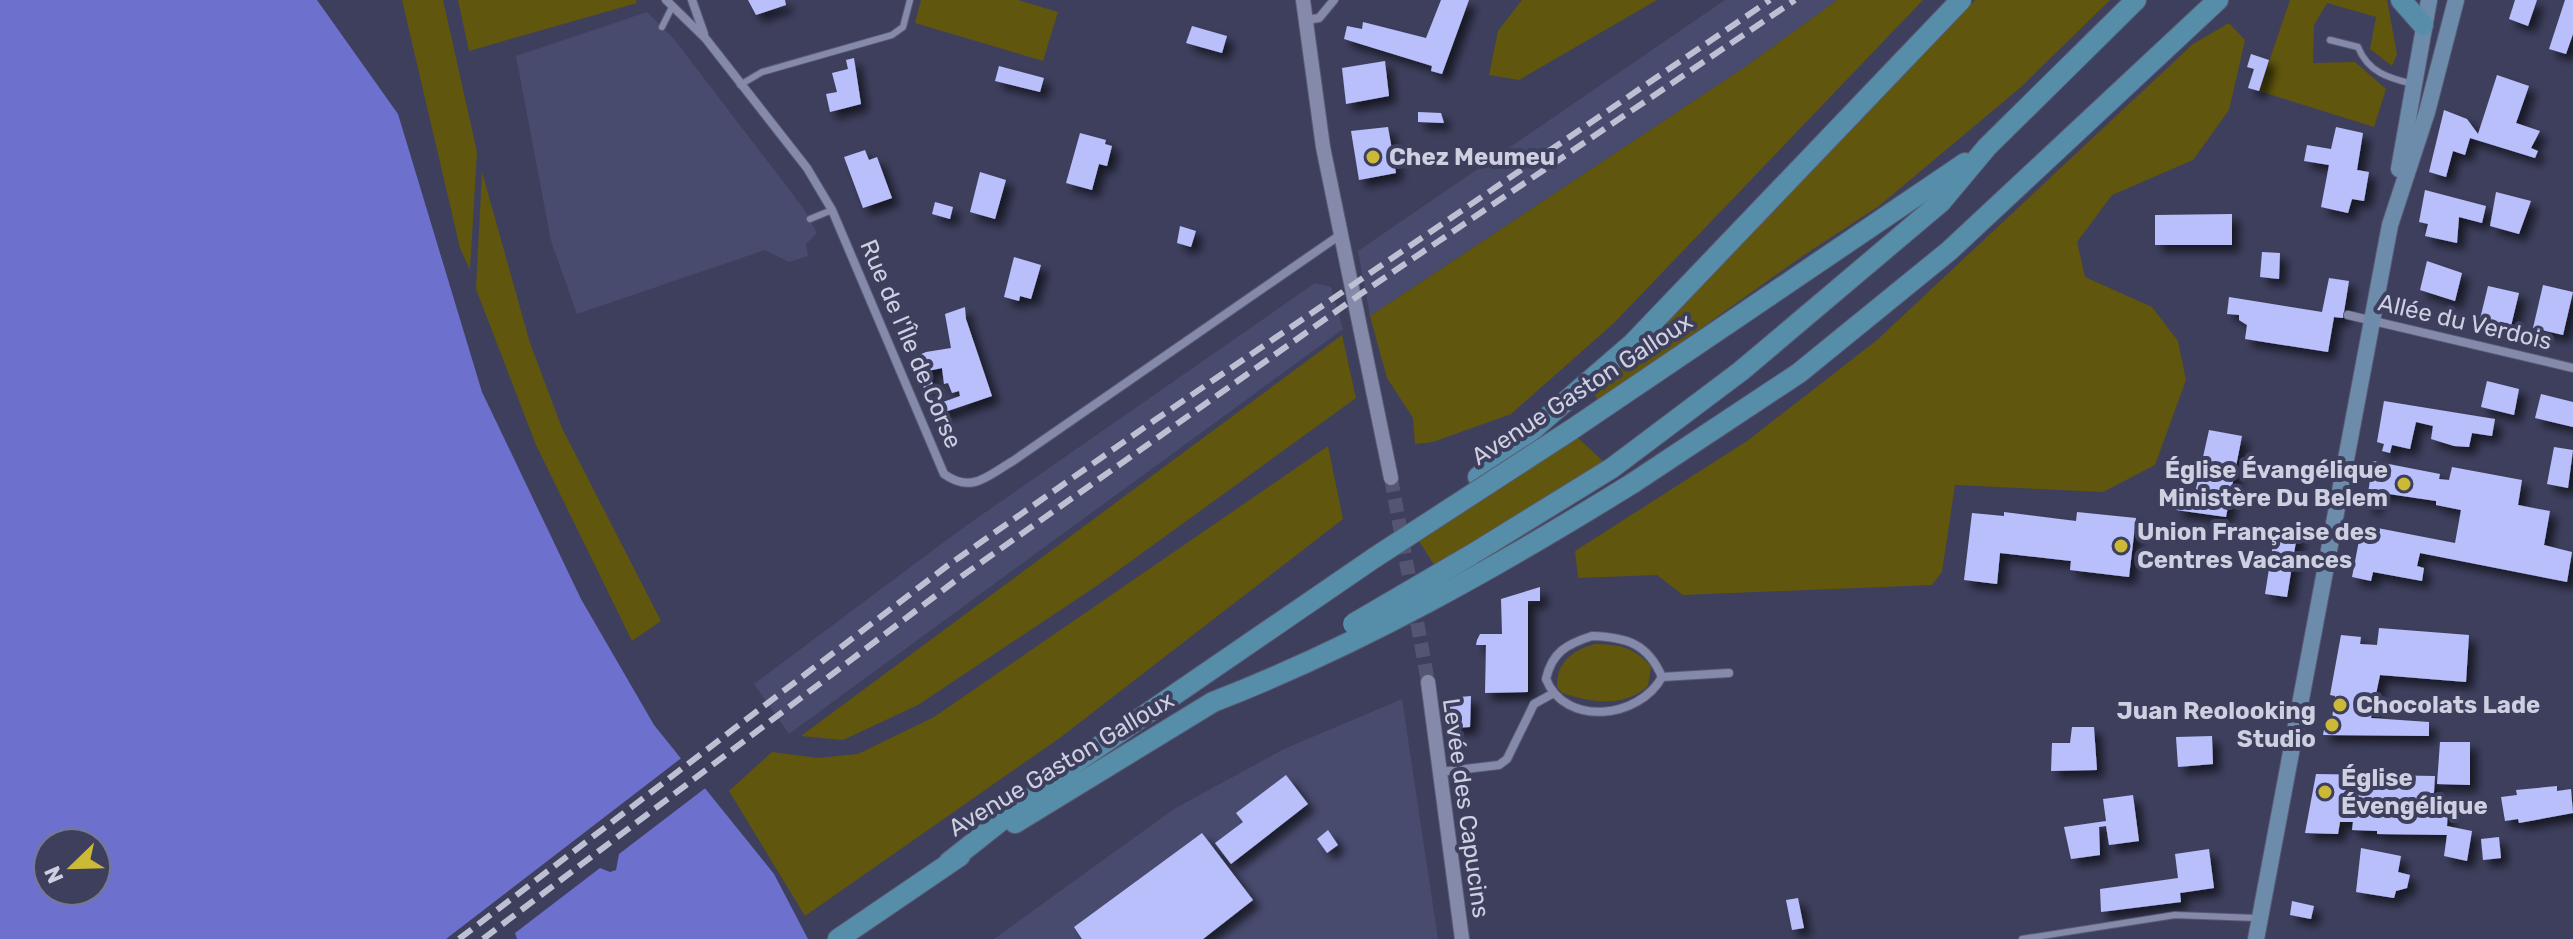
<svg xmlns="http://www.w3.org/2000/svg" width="2573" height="939" font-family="Rubik,sans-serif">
<defs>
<filter id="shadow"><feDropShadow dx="7" dy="7" stdDeviation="4" flood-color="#0009"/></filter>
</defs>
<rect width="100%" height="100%" fill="#3d3f5d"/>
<!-- built -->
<g fill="#484b6e">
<polygon points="1725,0 1837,0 1745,67 1370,316 1358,251"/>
<polygon points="647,12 674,39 804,209 817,233 806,244 808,256 789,262 765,250 577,314 551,241 516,56"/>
<polygon points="1315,283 1331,287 1343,329 789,734 754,684 960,530"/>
<polygon points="1402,699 1438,939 994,939 1174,809 1284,749"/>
</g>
<!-- green -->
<g fill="#61560d">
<polygon points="402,0 443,0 477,152 470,270 460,248"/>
<polygon points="458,0 636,0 637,3 469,51"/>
<polygon points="921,0 1018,0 1058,12 1043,61 915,23"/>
<polygon points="1522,0 1657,0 1519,80 1489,75 1498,31"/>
<polygon points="1837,0 1923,0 1614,323 1511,414 1433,442 1415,444 1413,418 1387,378 1370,316 1745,67"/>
<polygon points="1975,0 2110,0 2021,87 1879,206 1804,255 1599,401 1594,395"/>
<polygon points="2290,0 2387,0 2397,54 2392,66 2370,49 2376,17 2327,3 2314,25 2313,63 2355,62 2386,89 2374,127 2259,91"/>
<polygon points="2229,23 2245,40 2229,110 2193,160 2112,195 2077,242 2085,277 2152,307 2178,341 2186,380 2155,465 2103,492 1955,485 1942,572 1932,585 1683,595 1657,575 1578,578 1575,551 1747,441 1877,340 2193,44"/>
<polygon points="482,172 530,343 562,428 661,621 632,641 536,445 476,289"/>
<polygon points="1342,335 1356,398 1098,585 918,705 843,740 801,736"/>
<polygon points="1576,436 1606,464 1436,568 1419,541"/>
<polygon points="1328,446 1343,519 1061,737 805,916 729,791 772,752 818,758 858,754 934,717"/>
<path d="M1595 644C1619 644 1636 648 1651 667L1648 686C1623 708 1592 703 1562 693L1557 687C1556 662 1573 650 1595 644Z"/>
</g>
<!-- water -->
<path fill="#6e70cd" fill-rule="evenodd" d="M0 0H317L398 114 482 392 581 599 654 725 774 874 808 939H0ZM48 843H96V891H48Z"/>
<!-- pier -->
<polygon fill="#3d3f5d" points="684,756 708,786 619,854 616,870 610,872 600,868 515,933 517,939 446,939"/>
<!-- building -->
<g fill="#b9bffa" filter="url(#shadow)">
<polygon points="748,0 785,0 786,5 756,15"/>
<polygon points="1441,0 1469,0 1442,74 1431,71 1432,66 1344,39 1347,26 1362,29 1363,22 1426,38"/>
<polygon points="2515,0 2537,0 2528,26 2509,19"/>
<polygon points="2565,0 2573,0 2573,34 2566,54 2549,49"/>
<polygon points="1192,26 1227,36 1222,53 1186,43"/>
<polygon points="2251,54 2269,60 2259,91 2248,88 2254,69 2247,67"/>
<polygon points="854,58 861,104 830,112 826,94 837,92 832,73 848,69 846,60"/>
<polygon points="1385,61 1389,96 1346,104 1342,68"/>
<polygon points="999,66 1044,78 1040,92 995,81"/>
<polygon points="2497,75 2529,86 2516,123 2540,131 2531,148 2538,151 2535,158 2470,138 2465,155 2453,151 2446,177 2429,172 2444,110 2467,119 2478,134"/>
<polygon points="1418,112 1441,113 1444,123 1418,122"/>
<polygon points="1388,127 1396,173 1359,180 1351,131"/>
<polygon points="2336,127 2363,133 2357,170 2369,172 2364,201 2352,199 2348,213 2321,207 2329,165 2304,161 2307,145 2331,149"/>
<polygon points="1080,133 1106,140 1105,144 1112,146 1107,166 1099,164 1092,190 1066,183"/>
<polygon points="865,150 869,160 877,157 892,198 863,208 844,157"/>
<polygon points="980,172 1006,180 995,219 970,212"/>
<polygon points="2425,190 2486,206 2482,223 2459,217 2457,243 2425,236 2428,224 2419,222"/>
<polygon points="2496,192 2531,201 2519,234 2490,226"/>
<polygon points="935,202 953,207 950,219 932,214"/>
<polygon points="2232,214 2232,245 2155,245 2155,215"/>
<polygon points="1180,226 1196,231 1191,247 1177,243"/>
<polygon points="2262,252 2280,253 2279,279 2260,277"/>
<polygon points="1014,257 1041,265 1031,299 1020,296 1019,301 1004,297"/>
<polygon points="2427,261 2462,273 2455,301 2420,290"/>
<polygon points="2329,278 2349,281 2343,318 2334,317 2328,352 2245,339 2247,325 2239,320 2239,315 2227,314 2229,297 2322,312"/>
<polygon points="2543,285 2573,292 2563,335 2533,328"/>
<polygon points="2488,286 2519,293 2511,326 2480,319"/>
<polygon points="965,307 966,319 992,396 936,415 930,401 942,396 943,402 960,396 959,391 952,393 948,383 944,384 942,368 928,371 934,387 925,391 912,358 926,352 951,348 945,314"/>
<polygon points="2487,381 2519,389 2514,415 2481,407"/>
<polygon points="2541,394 2573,402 2573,427 2535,418"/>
<polygon points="2384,401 2495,419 2492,436 2472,433 2469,447 2454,446 2431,439 2433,426 2416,422 2410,449 2392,445 2390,453 2382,451 2384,444 2377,442"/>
<polygon points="2209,430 2242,436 2226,517 2176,510 2179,492 2195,493"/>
<polygon points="2554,447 2573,450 2568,488 2547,484"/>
<polygon points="2373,461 2440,474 2439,479 2449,480 2452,467 2522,480 2518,505 2550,511 2544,545 2572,552 2567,582 2420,553 2417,566 2424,568 2422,581 2373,572 2371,581 2352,577 2362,525 2455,543 2461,510 2436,505 2436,501 2382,493 2381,498 2377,497 2374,508 2366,506"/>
<polygon points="2004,512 2076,521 2077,512 2136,518 2129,577 2070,570 2071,561 2000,553 1997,584 1964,580 1972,513 2004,516"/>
<polygon points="2276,525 2298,529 2287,597 2265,594"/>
<polygon points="1540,587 1540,601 1528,601 1528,692 1485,693 1486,645 1476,645 1477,640 1480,634 1502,634 1501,599"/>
<polygon points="2379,628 2469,635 2466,682 2380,675 2371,718 2429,722 2429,736 2323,735 2326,718 2332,718 2335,696 2330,695 2341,635 2361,637 2360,644 2377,645"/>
<polygon points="1471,696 1470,727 1453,728 1448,698"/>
<polygon points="2072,727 2094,727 2097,770 2051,771 2052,743 2070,743"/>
<polygon points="2212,736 2213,764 2178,767 2176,737"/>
<polygon points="2440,742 2470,742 2470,785 2437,784"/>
<polygon points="2316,774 2435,776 2433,808 2448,808 2447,826 2472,831 2467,861 2444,856 2447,835 2377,834 2377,831 2352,830 2353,822 2340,822 2338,834 2305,833"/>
<polygon points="1286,775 1308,804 1231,864 1215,843 1243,822 1236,813"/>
<polygon points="2557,786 2557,791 2571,789 2573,813 2519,823 2518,819 2505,821 2501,797 2517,795 2516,790"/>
<polygon points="2133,795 2139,841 2109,845 2106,826 2099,827 2100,855 2071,859 2064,827 2106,821 2103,799"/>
<polygon points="1328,830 1338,845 1327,853 1317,839"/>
<polygon points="1202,833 1253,900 1203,939 1082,939 1074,927"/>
<polygon points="2499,837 2501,858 2483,860 2481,839"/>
<polygon points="2361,848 2401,856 2398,872 2410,875 2407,888 2396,891 2394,898 2356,892"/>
<polygon points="2209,849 2214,888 2180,893 2181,902 2101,912 2100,889 2178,878 2175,854"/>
<polygon points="1798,898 1804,928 1792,930 1786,900"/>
<polygon points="2292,901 2314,906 2311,919 2290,915"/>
</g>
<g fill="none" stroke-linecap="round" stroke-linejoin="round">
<!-- tertiary-tunnel -->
<polyline stroke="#535571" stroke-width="14" stroke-dasharray="14 7" stroke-linecap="butt" points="1391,478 1428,682"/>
<defs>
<g id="service">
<polyline points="662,27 672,7"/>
<path d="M2330 40 2358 47C2368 72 2388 78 2413 84"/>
<polyline points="740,85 762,72 892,35 903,27 910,0"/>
<polyline points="810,219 832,210"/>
<polyline points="2022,939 2175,915 2256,918"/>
</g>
<g id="minor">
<path d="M666 0 706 39 807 168 832 210 944 474C972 494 987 476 1013 461L1340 235"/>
<polyline points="692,0 704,34"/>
<polyline points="1306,20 1319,18 1334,0"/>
<polyline points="2348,315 2573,368"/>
<path d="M1592 636C1627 637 1648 644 1662 677 1639 719 1565 727 1546 679 1552 652 1567 644 1592 636Z"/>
<polyline points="1662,677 1729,673"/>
<polyline points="1440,772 1499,765 1507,759 1534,704 1552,694"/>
</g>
<g id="tertiary">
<polyline points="1303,0 1323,147 1391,478"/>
<polyline points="1428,682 1462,939"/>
</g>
<g id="secondary">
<polyline points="2399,169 2429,0"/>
<polyline points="2256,939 2390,225 2427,112 2456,0"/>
</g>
<g id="primary">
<polyline points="2401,0 2423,25"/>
<polyline points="1571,430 1965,163"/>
<polyline points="1478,477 1633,343 1961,0"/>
<polyline points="1633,483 1799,373 1949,251 2218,0"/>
<polyline points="1471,555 1612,468 1741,371 1941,202 1987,147 2136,0"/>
<polyline points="1015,823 1213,702"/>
<polyline points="949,862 1072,765 1374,558"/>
<polyline points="838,939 960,856"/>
</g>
</defs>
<!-- service casing -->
<use href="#service" stroke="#5a5c75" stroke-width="8"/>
<!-- minor casing -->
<use href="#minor" stroke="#5a5c75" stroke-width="10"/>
<!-- tertiary casing -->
<use href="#tertiary" stroke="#5a5c75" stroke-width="16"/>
<!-- secondary casing -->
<use href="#secondary" stroke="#5a5c75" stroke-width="18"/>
<!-- primary casing -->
<use href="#primary" stroke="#5a5c75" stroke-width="22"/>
<!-- service -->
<use href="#service" stroke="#8589aa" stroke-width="6"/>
<!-- minor -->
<use href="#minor" stroke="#8589aa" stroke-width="8"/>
<!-- tertiary -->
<use href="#tertiary" stroke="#8589aa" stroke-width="14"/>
<!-- secondary -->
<use href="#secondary" stroke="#6d8baa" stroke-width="16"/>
<!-- primary -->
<use href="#primary" stroke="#568eaa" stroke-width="20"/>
<!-- rail -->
<g stroke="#bdbfd2" stroke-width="6" stroke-dasharray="16 8" stroke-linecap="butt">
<polyline points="459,939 947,566 1155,420 1770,0"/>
<polyline points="483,939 955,581 1362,293 1795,0"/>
</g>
<defs>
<g id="primary-bridge">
<polyline points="1374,558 1571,430"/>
<polyline points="1353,624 1471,555"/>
<path d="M1213 702C1360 645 1499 566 1633 483"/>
</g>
</defs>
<!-- primary-bridge casing -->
<use href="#primary-bridge" stroke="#5a5c75" stroke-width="22" stroke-linecap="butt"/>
<!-- primary-bridge -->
<use href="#primary-bridge" stroke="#568eaa" stroke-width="20"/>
</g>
<!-- markers -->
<g fill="#cdb938" stroke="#3d3f5d" stroke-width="3">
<circle cx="1373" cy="157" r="8"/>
<circle cx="2404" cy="484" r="8"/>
<circle cx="2121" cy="546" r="8"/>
<circle cx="2340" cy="705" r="8"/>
<circle cx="2332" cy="725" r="8"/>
<circle cx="2325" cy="792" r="8"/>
</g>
<g text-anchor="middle" stroke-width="8" stroke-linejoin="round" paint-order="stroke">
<!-- poi labels -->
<g font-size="24" font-weight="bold" fill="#ced0e2" stroke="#3d3f5d" text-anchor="start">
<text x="1389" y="165">Chez Meumeu</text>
<text x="2388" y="478" text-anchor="end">Église Évangélique<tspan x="2388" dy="28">Ministère Du Belem</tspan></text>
<text x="2137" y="540">Union Française des<tspan x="2137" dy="28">Centres Vacances</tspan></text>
<text x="2356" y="713">Chocolats Lade</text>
<text x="2316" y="719" text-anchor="end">Juan Reolooking<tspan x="2316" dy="28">Studio</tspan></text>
<text x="2341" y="786">Église<tspan x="2341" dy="28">Évengélique</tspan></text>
</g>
<!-- street labels -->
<g font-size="24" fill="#ced0e2" stroke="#3d3f5d">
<text transform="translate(2465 322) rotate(13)" y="8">Allée du Verdois</text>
<text transform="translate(911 344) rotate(67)" y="8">Rue de l'Île de Corse</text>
<text transform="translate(1582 389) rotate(-33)" y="8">Avenue Gaston Galloux</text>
<text transform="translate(1061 764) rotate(-31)" y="8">Avenue Gaston Galloux</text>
<text transform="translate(1466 808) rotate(82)" y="8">Levée des Capucins</text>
</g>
</g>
<!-- north arrow -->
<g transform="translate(72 867) rotate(247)"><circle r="38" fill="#3d3f5d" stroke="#777992" stroke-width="2"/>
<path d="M0-6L14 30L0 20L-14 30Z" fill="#cdb938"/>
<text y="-12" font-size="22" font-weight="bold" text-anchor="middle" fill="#ced0e2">N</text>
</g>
</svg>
